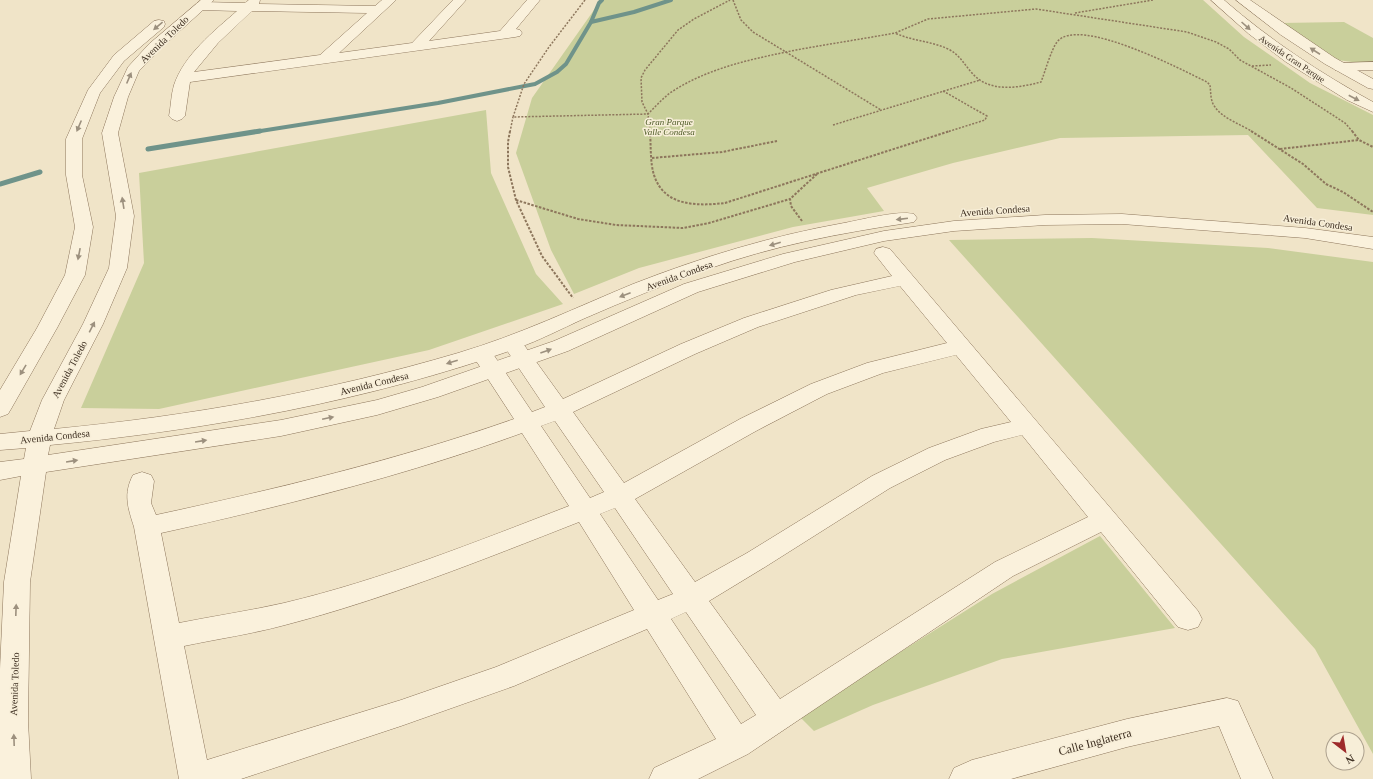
<svg xmlns="http://www.w3.org/2000/svg" width="1373" height="779" font-family="Georgia,serif">
<rect width="100%" height="100%" fill="#f0e4c8"/>
<!-- green -->
<g fill="#c9cf9b">
<polygon points="601,0 1203,0 1244,37 1310,83 1373,115 1373,215 1317,208 1248,135 1060,138 953,163 867,188 884,211 793,227 639,268 574,294 551,250 516,153 532,98"/>
<polygon points="1344,22 1373,38 1373,62 1352,62 1338,60 1280,23"/>
<polygon points="486,110 491,173 536,274 563,304 429,350 159,409 81,408 144,263 139,173"/>
<polygon points="1092,238 1268,248 1373,262 1373,754 1315,649 949,240"/>
<polygon points="1100,536 1175,628 1002,659 873,705 814,731 799,716 992,594"/>
</g>
<g fill="none" stroke-linecap="round" stroke-linejoin="round">
<!-- stream-far1 -->
<g stroke="#6f938a" stroke-width="4">
<polyline points="591,22 599,3 602,0"/>
<polyline points="254,132 438,103 535,84 557,72 566,64 591,22 634,12 671,0"/>
</g>
<!-- stream -->
<g stroke="#6f938a" stroke-width="5">
<polyline points="148,149 260,131"/>
<polyline points="0,184 40,172"/>
</g>
<defs>
<g id="minor">
<path d="M249 0H260L259 4 375 6 382 0H396L339 53 412 43 453 0H466L429 41 500 31 527 0H540L516 29 520 30 522 33 520 36 515 37 190 82 185 116 182 119 177 121 172 119 169 116C171 106 171 95 174 85 184 55 214 31 237 11L201 10 197 9 195 6 197 3 201 2 245 3ZM252 11 367 13 320 55 194 72 218 43Z"/>
<polygon points="1373,62 1373,70 1340,71 1335,70 1333,67 1335,64 1340,63"/>
<path d="M883 247 890 249 1198 611 1202 619 1198 627 1188 630 1178 627 1101 532 1013 576 748 754 698 779H649L654 768 716 739 647 629 514 686 401 726 241 779H179L134 527C128 508 123 494 133 475L142 472 151 475 154 481 151 503 156 515C277 489 397 460 514 419L471 353 475 348 482 346 489 348 532 412 545 407 502 343 505 338 512 337 519 338 563 399 681 344 744 318 831 290 892 276 874 253 876 249ZM900 286 947 343 867 363 811 384 740 419 624 483 573 412 695 354 758 327 856 295ZM956 355 1011 422 981 429 929 448 872 476 747 553 695 582 635 499 756 431 827 394 883 373ZM555 421 604 492 590 498 541 426ZM522 433 569 506C476 542 381 580 284 603 249 611 214 616 179 623L161 533C283 506 404 476 522 433ZM1022 435 1088 517 995 562 780 699 709 601 765 567 890 488 945 460 994 442ZM615 508 673 594 658 600 600 514ZM579 522 634 610 496 667 401 700 207 760 184 646C217 639 252 634 285 625 385 599 482 560 579 522ZM686 612 756 715 741 724 671 619Z"/>
<polygon points="1227,698 1238,701 1273,779 1241,779 1219,726 1127,747 1011,779 949,779 954,768 972,760 1127,719"/>
</g>
<g id="tertiary">
<path d="M201 0H214L159 50 139 71 128 97 118 133 134 216 127 268 103 324 64 400 54 429C191 416 326 392 458 353 519 335 575 308 633 284 702 257 771 236 844 223 861 220 898 210 914 214L917 218 914 222 908 223C840 233 772 246 708 269 666 284 624 301 583 319 561 329 540 340 518 348 368 401 207 430 50 445L48 455 281 420 377 400 422 387 554 341 684 284 783 254 884 231 954 221 1045 215 1122 214 1305 228 1373 237V249L1305 238 1122 224 1045 225 954 231 884 241 795 262 698 292 568 351 438 397 377 415 281 436 46 472 30 582 28 721 31 779H0V669L4 582 21 476 0 480V462L24 459 26 448 0 450V434L30 431 42 400 83 324 109 268 116 216 102 133 114 97 128 67 149 44Z"/>
<path d="M1211 0H1224C1270 40 1320 73 1373 102V112L1347 100 1286 62 1249 34Z"/>
<polygon points="1236,0 1250,0 1335,58 1373,79 1373,89 1368,88 1325,64 1281,35"/>
<polygon points="159,20 164,21 165,24 164,27 124,61 100,93 82,139 82,175 93,227 85,275 57,328 11,409 8,414 0,417 0,390 37,328 65,275 75,227 66,175 66,139 88,90 114,55 154,21"/>
</g>
</defs>
<!-- minor casing -->
<use href="#minor" stroke="#8d765c" stroke-width="1"/>
<!-- tertiary casing -->
<use href="#tertiary" stroke="#8d765c" stroke-width="1"/>
<!-- path-far1 -->
<g stroke="#8d765c" stroke-width="1.5" stroke-dasharray="2 1.5" stroke-linecap="butt">
<polyline points="585,0 549,47 524,84 513,117 648,114 642,102 641,78 645,70 678,30 694,19 730,0"/>
<polyline points="733,0 741,20 753,32 881,110"/>
<polyline points="1075,13 1153,0"/>
<polyline points="1252,66 1271,65"/>
<polyline points="943,91 987,116 985,120 947,132"/>
<polyline points="833,125 980,80"/>
<polyline points="510,132 513,117"/>
<path d="M650 132 648 114C655 107 662 99 670 93 707 68 752 59 796 50 829 44 862 39 895 33"/>
<path d="M1253 132C1242 125 1222 118 1215 107 1210 101 1211 92 1210 85L1207 82C1182 70 1078 15 1057 42 1051 50 1045 72 1041 82 1018 88 989 93 972 73 964 64 959 54 948 49 931 41 912 41 895 33L928 19 1036 9 1187 32 1216 42 1229 49 1240 60 1291 88 1345 123 1353 132"/>
</g>
<!-- path -->
<g stroke="#8d765c" stroke-width="2" stroke-dasharray="2.5 1.5" stroke-linecap="butt">
<polyline points="510,131 508,142 508,167 516,200 542,256 573,298"/>
<path d="M650 131C651 144 650 163 654 175 664 207 698 206 725 203L950 131"/>
<polyline points="1251,131 1303,164 1326,184 1343,192 1373,212"/>
<polyline points="1352,131 1359,140 1373,147"/>
<polyline points="1280,149 1359,140"/>
<polyline points="652,158 722,152 777,141"/>
<polyline points="516,200 578,219 616,225 683,228 709,223 790,199"/>
<polyline points="802,221 791,206 790,199 817,174"/>
</g>
<!-- minor -->
<use href="#minor" fill="#faf1dc" fill-rule="evenodd"/>
<!-- tertiary -->
<use href="#tertiary" fill="#faf1dc" fill-rule="evenodd"/>
</g>
<!-- one-way arrows -->
<defs><path id="oneway-solid" d="M-6-.8H1V-3.2L6.5 0L1 3.2V.8H-6Z"/></defs>
<g fill="#9c907e">
<use href="#oneway-solid" transform="translate(158 26) rotate(140)"/>
<use href="#oneway-solid" transform="translate(1246 26) rotate(42)"/>
<use href="#oneway-solid" transform="translate(1315 51) rotate(-147)"/>
<use href="#oneway-solid" transform="translate(129 78) rotate(-67)"/>
<use href="#oneway-solid" transform="translate(1354 98) rotate(28)"/>
<use href="#oneway-solid" transform="translate(79 126) rotate(113)"/>
<use href="#oneway-solid" transform="translate(123 203) rotate(-99)"/>
<use href="#oneway-solid" transform="translate(902 219) rotate(173)"/>
<use href="#oneway-solid" transform="translate(775 244) rotate(164)"/>
<use href="#oneway-solid" transform="translate(79 254) rotate(101)"/>
<use href="#oneway-solid" transform="translate(625 295) rotate(159)"/>
<use href="#oneway-solid" transform="translate(92 327) rotate(-63)"/>
<use href="#oneway-solid" transform="translate(546 351) rotate(-20)"/>
<use href="#oneway-solid" transform="translate(452 362) rotate(163)"/>
<use href="#oneway-solid" transform="translate(23 370) rotate(121)"/>
<use href="#oneway-solid" transform="translate(328 418) rotate(-12)"/>
<use href="#oneway-solid" transform="translate(201 441) rotate(-9)"/>
<use href="#oneway-solid" transform="translate(72 461) rotate(-9)"/>
<use href="#oneway-solid" transform="translate(16 610) rotate(-88)"/>
<use href="#oneway-solid" transform="translate(14 740) rotate(-92)"/>
</g>
<g text-anchor="middle" stroke-width="3" stroke-linejoin="round" paint-order="stroke">
<!-- far-street labels -->
<g font-size="9" fill="#3d2e20" stroke="#f7eed8">
<text transform="translate(1292 59) rotate(34)" y="3">Avenida Gran Parque</text>
</g>
<!-- far-park labels -->
<g font-size="9" font-style="italic" fill="#4d5a26" stroke="#f7eed8">
<text x="669" y="125">Gran Parque<tspan x="669" dy="10">Valle Condesa</tspan></text>
</g>
<!-- street labels -->
<g font-size="10" fill="#3d2e20" stroke="#f7eed8">
<text transform="translate(164 39) rotate(-44)" y="4">Avenida Toledo</text>
<text transform="translate(995 210) rotate(-4)" y="4">Avenida Condesa</text>
<text transform="translate(1318 222) rotate(8)" y="4">Avenida Condesa</text>
<text transform="translate(679 275) rotate(-20)" y="4">Avenida Condesa</text>
<text transform="translate(69 369) rotate(-62)" y="4">Avenida Toledo</text>
<text transform="translate(374 383) rotate(-14)" y="4">Avenida Condesa</text>
<text transform="translate(55 436) rotate(-6)" y="4">Avenida Condesa</text>
<text transform="translate(14 684) rotate(-88)" y="4">Avenida Toledo</text>
</g>
<!-- near-street labels -->
<g font-size="12" fill="#3d2e20" stroke="#f7eed8">
<text transform="translate(1095 742) rotate(-15)" y="4">Calle Inglaterra</text>
</g>
</g>
<!-- north arrow -->
<g transform="translate(1345 751) rotate(149)"><circle r="19" fill="#f7eed8" stroke="#ada18e"/>
<path d="M0-3L7 15L0 10L-7 15Z" fill="#9e2a2b"/>
<text y="-6" font-size="11" font-weight="bold" text-anchor="middle" fill="#3d2e20">N</text>
</g>
</svg>
